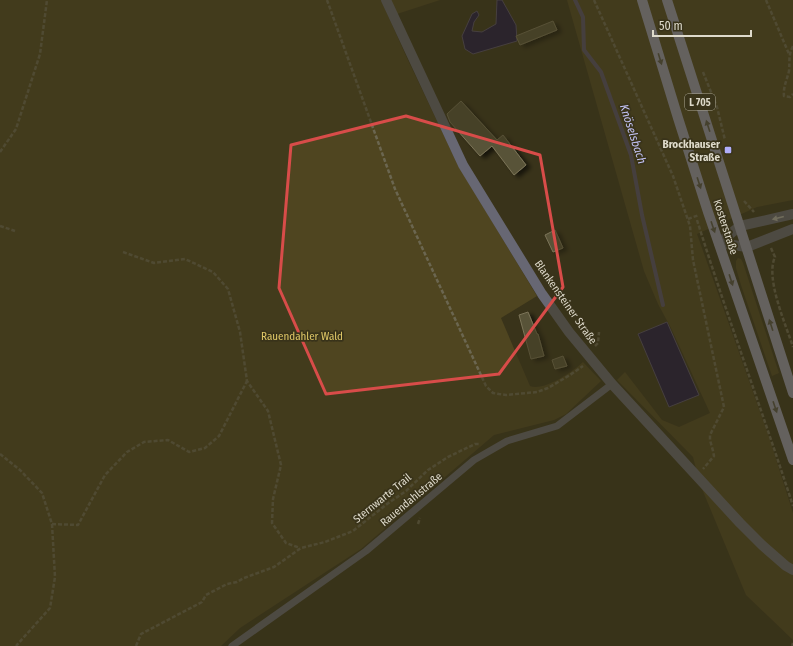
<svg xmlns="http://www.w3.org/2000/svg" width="793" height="646" font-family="'Fira Sans Condensed',sans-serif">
<defs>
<filter id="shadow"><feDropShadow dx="4.5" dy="2.5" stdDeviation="2" flood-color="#0009"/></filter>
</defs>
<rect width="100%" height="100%" fill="#39331a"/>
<!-- green -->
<g fill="#4f4520">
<path d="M0 0H381L406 56 458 165 537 296 501 318 530 386C543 392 574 371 583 362L601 381 566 414 554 420 494 435 361 549 240 628 221 646H0Z"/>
<polygon points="391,0 440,0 397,14"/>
<polygon points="567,0 793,0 793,200 757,207 697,234 769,437 793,513 793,640 746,595 700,484 693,457 617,380 625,372 662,420 679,427 710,413 671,328 658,304 644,271"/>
<polygon points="738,258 741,259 743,263 779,373 772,376 741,285 736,268 736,261"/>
</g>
<!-- water -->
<g fill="#1b1244" stroke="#564e6c">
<polygon points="497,0 502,0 516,25 517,41 473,54 465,49 462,36 472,14 477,11 479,15 474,22 472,31 482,32 496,24"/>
<polygon points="667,322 699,395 669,407 638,334"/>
</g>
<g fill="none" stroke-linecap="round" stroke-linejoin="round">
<!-- stream -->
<polyline stroke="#564e6c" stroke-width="4" points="575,0 583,17 584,50 601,72 631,155 642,215 663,305"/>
</g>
<!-- building -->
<g fill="#595338" stroke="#7b7458" filter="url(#shadow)">
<polygon points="553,21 557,30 520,45 516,36"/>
<polygon points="461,101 497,140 503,135 526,165 514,175 492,146 480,156 450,122 447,114"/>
<polygon points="555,230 563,248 553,252 545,235"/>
<polygon points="528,312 537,334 538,334 544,356 531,359 519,315"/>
<polygon points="563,356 567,366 555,369 552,360"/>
</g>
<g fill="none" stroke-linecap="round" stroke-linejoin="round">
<!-- path -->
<g stroke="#6b6650" stroke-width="2.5" stroke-dasharray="4 2" stroke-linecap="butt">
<polyline points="327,0 395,189 486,386 493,393 499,394 506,395 537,392 548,388 570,375 583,366"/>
<polyline points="594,0 673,176 690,226 693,260 724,407 710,435 710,440 713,451 714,456 703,469"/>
<polyline points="766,0 789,54"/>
<path d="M793 46C788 56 790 60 789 71 787 80 783 87 784 96L790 97 793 94"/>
<polyline points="703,72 717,107 725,140"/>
<polyline points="0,152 16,129 40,54 47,0"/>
<polyline points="744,201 754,212"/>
<polyline points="688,219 699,215"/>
<path d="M697 220C727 316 762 410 793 506"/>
<polyline points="0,226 15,231"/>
<path d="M771 248 775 257C765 278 786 325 793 347"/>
<polyline points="123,252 154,263 185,259 213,272 228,289 240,332 247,381 268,411 281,465 273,499 272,523 286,543 300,548"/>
<polyline points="595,346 598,343 599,332"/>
<polyline points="0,454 20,470 42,493 52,524 55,577 50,608 16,646"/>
<polyline points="52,524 78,525 105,475 127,452 144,442 168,440 189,452 205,448 219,436 247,381"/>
<polyline points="418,524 420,518"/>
<polyline points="136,646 141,634 202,602 206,595 227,584 237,582 244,578 274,567 301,548 325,542 353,531 387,504 406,491 428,470 448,457 475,444 480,444"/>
<polyline points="792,646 793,643"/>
</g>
<!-- lane -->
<polyline stroke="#676773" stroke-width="7" points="232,646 366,551 474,460 507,441 557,426 612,384"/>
<!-- street -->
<g stroke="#676773" stroke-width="10">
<polyline points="386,0 463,165 542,294 569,332 612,384 740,523 762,545 786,566 793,570"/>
<polyline points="719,243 740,226 793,214"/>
<polyline points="719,243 747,247 793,229"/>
</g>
<!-- primary -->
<g stroke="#9999b1" stroke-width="10">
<polyline points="642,0 678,118 708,212 793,460"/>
<polyline points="667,0 793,393"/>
</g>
</g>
<!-- one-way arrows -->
<defs><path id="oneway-solid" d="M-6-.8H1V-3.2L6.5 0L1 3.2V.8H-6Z"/></defs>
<g fill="#565247">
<use href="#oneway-solid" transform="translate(660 59) rotate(73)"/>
<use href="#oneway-solid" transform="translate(708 126) rotate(-108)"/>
<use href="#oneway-solid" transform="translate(699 183) rotate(72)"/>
<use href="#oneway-solid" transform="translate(713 227) rotate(71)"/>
<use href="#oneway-solid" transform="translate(731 280) rotate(72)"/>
<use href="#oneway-solid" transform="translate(771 325) rotate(-108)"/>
<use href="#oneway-solid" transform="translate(775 407) rotate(71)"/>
</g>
<use fill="#b4b2ac" href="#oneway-solid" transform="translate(778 218) rotate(166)"/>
<!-- marked area -->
<path d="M0 0H793V646H0ZM406 116 540 155 563 287 499 374 326 394 279 288 291 145Z" fill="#39331a" fill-opacity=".55" fill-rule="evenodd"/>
<path fill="none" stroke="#d84c49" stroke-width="3" stroke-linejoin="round" d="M406 116 540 155 563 287 499 374 326 394 279 288 291 145Z"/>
<!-- markers -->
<rect fill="#b0aefa" stroke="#39331a" stroke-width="1.5" x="724" y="146" width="8" height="8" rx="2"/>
<g text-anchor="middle" stroke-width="3.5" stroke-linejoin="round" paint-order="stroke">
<!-- shield labels -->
<rect fill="#39331a" stroke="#aca896" stroke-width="1" x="685" y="94" width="30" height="16" rx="3"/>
<g font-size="10" font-weight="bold" fill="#dedacb">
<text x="700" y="106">L 705</text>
</g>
<!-- poi labels -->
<g font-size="11" font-weight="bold" fill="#dedacb" stroke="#39331a" text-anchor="end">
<text x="720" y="148">Brockhauser<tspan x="720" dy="13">Straße</tspan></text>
</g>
<!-- street labels -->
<g font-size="11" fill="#dedacb" stroke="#39331a">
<text transform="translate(726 227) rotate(72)" y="4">Kosterstraße</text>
<text transform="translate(566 302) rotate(55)" y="4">Blankensteiner Straße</text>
<text transform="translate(382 498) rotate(-39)" y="4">Sternwarte Trail</text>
<text transform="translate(411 499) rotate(-40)" y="4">Rauendahlstraße</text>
</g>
<!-- park labels -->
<g font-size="11" fill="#dec666" stroke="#39331a">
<text x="302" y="340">Rauendahler Wald</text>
</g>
<!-- water labels -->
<g font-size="12" font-style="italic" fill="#c3c3f6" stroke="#39331a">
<text transform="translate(633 134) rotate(72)" y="4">Knöselsbach</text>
</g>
</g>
<!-- scale -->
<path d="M653 30v6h98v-6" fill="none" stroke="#dedacb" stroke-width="2"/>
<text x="659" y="30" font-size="12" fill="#dedacb" stroke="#39331a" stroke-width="3" paint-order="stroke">50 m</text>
</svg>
